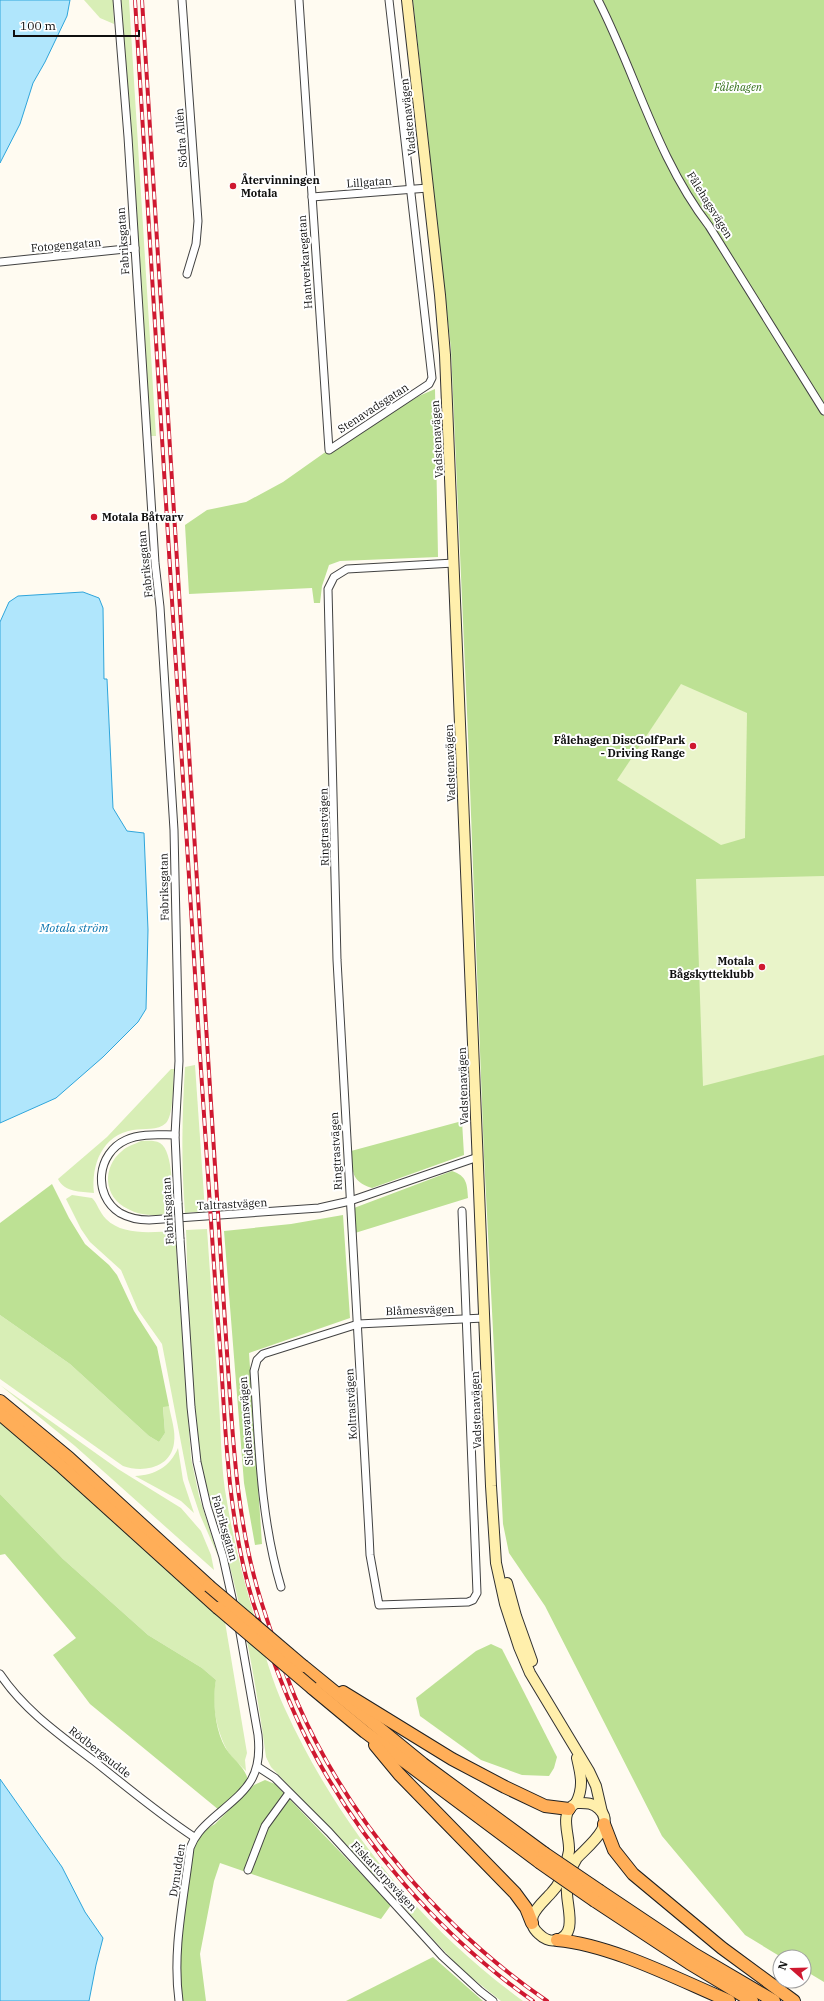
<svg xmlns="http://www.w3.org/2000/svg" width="824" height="2001" font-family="'IBM Plex Serif',serif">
<rect width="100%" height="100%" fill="#fffbf1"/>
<!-- green -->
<g fill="#d8eeb6">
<polygon points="84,0 113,0 114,24 100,18"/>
<polygon points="121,0 129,0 156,436 150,436"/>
<path d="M195 1065 205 1211 185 1213C181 1163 182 1116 185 1067Z"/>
<path d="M171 1069H174C173 1080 174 1115 166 1123 158 1131 144 1128 133 1130 102 1135 91 1165 94 1193 80 1191 65 1193 58 1179L107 1137Z"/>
<path d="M141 1141C148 1141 154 1140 160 1143 174 1151 172 1198 173 1214 158 1215 142 1217 128 1209 103 1197 102 1167 122 1151 127 1146 135 1144 141 1141Z"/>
<path d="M72 1195 92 1198C98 1204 99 1212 106 1219 123 1236 152 1232 175 1231L191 1458 199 1496 218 1556 200 1515 188 1479 162 1344 138 1310 121 1270 90 1242 81 1229 66 1199Z"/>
<path d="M207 1229C211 1287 215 1345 219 1403 221 1432 221 1462 225 1490 232 1535 243 1579 256 1622 264 1652 272 1681 285 1709 338 1825 420 1926 523 2001H501L462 1970 412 1917 392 1890 374 1875 271 1767 266 1757C257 1690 245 1621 227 1556 219 1524 207 1494 201 1462 188 1389 189 1305 186 1230Z"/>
<path d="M0 1315 70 1364 149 1436 159 1442 165 1433 163 1406H169C171 1418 176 1431 174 1443 171 1468 143 1473 123 1466L0 1379Z"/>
<polygon points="0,1385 118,1469 181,1508 201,1531 211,1555 214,1570 75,1446"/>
<path d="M0 1422 37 1452 225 1622 247 1753 245 1760 246 1771C240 1765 231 1758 227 1750 216 1729 211 1703 216 1680L202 1668 148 1635 63 1559 0 1494Z"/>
<path d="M178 1448 183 1480 194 1513 181 1501 135 1476C155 1475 170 1467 178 1448Z"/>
</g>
<!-- forest -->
<g fill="#bde194">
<polygon points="413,0 824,0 824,1982 804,1970 804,1957 781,1957 745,1935 662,1836 545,1606 509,1553 503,1524 484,1156 468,735 451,349"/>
<polygon points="435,389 438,557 340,561 329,565 322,586 320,603 314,603 312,588 189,594 185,525 207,510 246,502 283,482 334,446 419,396"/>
<path d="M462 1121 464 1155 372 1188C350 1181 353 1171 351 1151Z"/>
<path d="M452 1171C467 1176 467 1184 468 1198L355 1233 354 1208Z"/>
<polygon points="52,1184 69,1218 85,1244 109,1265 117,1275 134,1311 157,1347 169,1406 163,1407 165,1433 159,1442 149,1436 70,1364 0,1315 0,1223"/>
<polygon points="343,1215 350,1318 249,1353 262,1544 255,1545 244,1483 224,1231 291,1224"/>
<path d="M0 1494 63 1559 148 1635 202 1668 216 1680C212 1701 215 1735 229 1753 236 1762 245 1768 248 1780L239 1792 219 1810 90 1704 53 1655 76 1638 5 1554 0 1555Z"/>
<polygon points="491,1644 502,1649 557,1757 554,1768 549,1776 522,1775 481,1760 420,1716 416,1698 476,1651"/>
<polygon points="265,1780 275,1784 391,1905 381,1919 220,1863 214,1881 200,1954 206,2001 179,2001 177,1969 193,1837 215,1824 254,1785"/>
<polygon points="433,1957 483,2001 346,2001"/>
</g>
<!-- pitch -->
<g fill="#e9f4c9">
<polygon points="681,684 747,713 745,838 721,845 617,780"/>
<polygon points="824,876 824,1055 703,1086 696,879"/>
</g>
<!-- water -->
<g fill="#b0e6fc" stroke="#2fa5db">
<polygon points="0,0 70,0 67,16 45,62 33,83 20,124 0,163"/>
<polygon points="83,592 99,598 103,608 104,679 107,679 113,808 127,831 144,833 148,930 146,1009 138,1022 103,1057 56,1098 0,1123 0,622 9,602 18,596"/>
<polygon points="0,1779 62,1867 85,1912 103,1938 96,1965 89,2001 0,2001"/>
</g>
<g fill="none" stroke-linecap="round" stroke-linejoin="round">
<defs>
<g id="minor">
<polyline points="117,0 128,137 155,563 160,607 174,830 179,1061 175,1135 178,1203"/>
<polyline points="182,0 198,221 196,244 187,274"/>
<polyline points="299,0 329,450 429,384 432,378 389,0"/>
<path d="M598 0C636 74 657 159 709 226L824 411"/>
<polyline points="312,197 428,188"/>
<polyline points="0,262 135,248"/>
<polyline points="454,563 347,569 334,577 328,589 337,960 369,1534 370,1555 379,1605 468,1602 473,1600 477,1593 462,1211"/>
<path d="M175 1135C159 1135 141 1133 126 1140 97 1153 92 1195 120 1213 129 1218 139 1220 149 1220L319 1208 350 1201 478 1157"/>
<polyline points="180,1239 191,1407 197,1462 207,1506 223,1557 234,1607"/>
<path d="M281 1587C260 1517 259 1444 254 1371L257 1360 263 1354 358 1324 484 1318"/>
<path d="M0 1674C24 1710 60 1735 94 1761 127 1787 159 1814 194 1837"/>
<polyline points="258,1767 275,1778 329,1832 442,1956 480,1991 493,2001"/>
<polyline points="248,1870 265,1826 289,1793"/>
<path d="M179 2001C172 1950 184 1899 190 1848 195 1835 202 1828 212 1819 244 1791 263 1781 258 1735L239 1627"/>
</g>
<g id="secondary">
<polyline points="407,0 440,295 445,355 491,1486 496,1563 505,1604 519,1647 530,1673 589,1771 596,1786 602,1812"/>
<polyline points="507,1583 516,1616 532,1661"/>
<path d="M576 1803C585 1803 592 1802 599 1809 617 1825 587 1847 577 1858 574 1863 571 1869 569 1875 568 1881 566 1886 567 1893 567 1907 578 1936 556 1940 550 1942 543 1938 539 1934 521 1918 542 1904 552 1892 559 1885 563 1875 565 1865 567 1861 568 1856 569 1851 570 1834 558 1814 576 1803Z"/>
<path d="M576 1803C584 1787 581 1775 577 1758"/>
</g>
<g id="trunk">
<polyline points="0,1401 69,1458 209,1586"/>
<polyline points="0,1414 62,1467 218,1608"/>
<polyline points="303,1666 423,1764 544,1853"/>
<polyline points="312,1688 365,1732 539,1862"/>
<polyline points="343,1692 452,1759 505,1787 545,1806 569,1809"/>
<polyline points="375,1745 399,1774 515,1893 526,1908 532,1923"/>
<polyline points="604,1824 614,1850 633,1874 722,1948 794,2001"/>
<polyline points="600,1891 694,1954 774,2001"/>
<polyline points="595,1901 689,1963 752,2001"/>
<path d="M557 1940C612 1945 677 1979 729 2001"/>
</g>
</defs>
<!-- minor casing -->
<use href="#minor" stroke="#424242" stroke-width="9"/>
<!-- secondary casing -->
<use href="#secondary" stroke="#313131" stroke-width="12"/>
<!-- trunk casing -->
<use href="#trunk" stroke="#202020" stroke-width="14"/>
<!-- minor -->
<use href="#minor" stroke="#fff" stroke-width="7"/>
<!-- secondary -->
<use href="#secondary" stroke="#ffefac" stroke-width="10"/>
<!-- trunk -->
<use href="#trunk" stroke="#ffae58" stroke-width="12"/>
<defs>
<g id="rail">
<path d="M135 0C157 352 178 704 200 1055 207 1157 213 1259 221 1361 226 1442 229 1524 253 1602 268 1648 285 1696 307 1740 359 1842 439 1935 533 2001"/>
<path d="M142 0C164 352 186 705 208 1057 214 1156 220 1255 227 1353 233 1438 236 1523 262 1604 273 1638 284 1672 298 1704 349 1821 442 1929 547 2001"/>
</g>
</defs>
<!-- rail casing -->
<use href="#rail" stroke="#cf1830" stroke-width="4"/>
<!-- rail -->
<use href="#rail" stroke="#fff" stroke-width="2.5" stroke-dasharray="8" stroke-linecap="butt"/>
<defs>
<polyline id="minor-bridge" points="178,1203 180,1239"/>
<g id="trunk-bridge">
<polyline points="209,1586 303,1666"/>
<polyline points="218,1608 312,1688"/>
<polyline points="544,1853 600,1891"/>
<polyline points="539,1862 595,1901"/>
</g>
</defs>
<!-- minor-bridge casing -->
<use href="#minor-bridge" stroke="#424242" stroke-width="9" stroke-linecap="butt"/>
<!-- trunk-bridge casing -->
<use href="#trunk-bridge" stroke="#202020" stroke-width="14" stroke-linecap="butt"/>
<!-- minor-bridge -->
<use href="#minor-bridge" stroke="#fff" stroke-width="7"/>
<!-- trunk-bridge -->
<use href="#trunk-bridge" stroke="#ffae58" stroke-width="12"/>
</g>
<!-- markers -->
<g fill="#cf1830" stroke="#fff" stroke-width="1.5">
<circle cx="233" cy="186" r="4"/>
<circle cx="94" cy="517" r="4"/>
<circle cx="693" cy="746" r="4"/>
<circle cx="762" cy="967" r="4"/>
</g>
<g text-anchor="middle" stroke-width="4" stroke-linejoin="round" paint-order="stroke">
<!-- park labels -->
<g font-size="11" font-style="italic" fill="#316f18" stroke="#fff">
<text x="738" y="91">Fålehagen</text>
</g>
<!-- street labels -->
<g font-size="11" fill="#0f0f0f" stroke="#fff">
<text transform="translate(408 117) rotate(-96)" y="4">Vadstenavägen</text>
<text transform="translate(181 138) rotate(-94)" y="4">Södra Allén</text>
<text transform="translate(369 182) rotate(-4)" y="4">Lillgatan</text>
<text transform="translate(710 205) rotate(58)" y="4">Fålehagsvägen</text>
<text transform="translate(123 241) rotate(-94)" y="4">Fabriksgatan</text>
<text transform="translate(66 245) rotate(-5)" y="4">Fotogengatan</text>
<text transform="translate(305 262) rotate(-94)" y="4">Hantverkaregatan</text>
<text transform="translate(373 408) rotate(-33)" y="4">Stenavadsgatan</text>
<text transform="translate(437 439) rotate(-93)" y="4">Vadstenavägen</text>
<text transform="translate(145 564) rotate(-96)" y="4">Fabriksgatan</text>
<text transform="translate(450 763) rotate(-92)" y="4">Vadstenavägen</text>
<text transform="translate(324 827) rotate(-91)" y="4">Ringtrastvägen</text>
<text transform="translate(164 887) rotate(-91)" y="4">Fabriksgatan</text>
<text transform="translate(463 1086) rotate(-92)" y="4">Vadstenavägen</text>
<text transform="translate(336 1151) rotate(-93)" y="4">Ringtrastvägen</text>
<text transform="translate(232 1204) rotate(-3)" y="4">Taltrastvägen</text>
<text transform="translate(168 1211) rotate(-93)" y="4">Fabriksgatan</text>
<text transform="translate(420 1310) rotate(-2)" y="4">Blåmesvägen</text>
<text transform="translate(351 1404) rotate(-93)" y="4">Koltrastvägen</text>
<text transform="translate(476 1410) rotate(-92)" y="4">Vadstenavägen</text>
<text transform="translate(246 1421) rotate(-94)" y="4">Sidensvansvägen</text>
<text transform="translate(225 1528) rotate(74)" y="4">Fabriksgatan</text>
<text transform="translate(100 1752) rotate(38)" y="4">Rödbergsudde</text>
<text transform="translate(177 1870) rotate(-81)" y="4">Dynudden</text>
<text transform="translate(384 1876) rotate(47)" y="4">Fiskartorpsvägen</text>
</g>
<!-- poi labels -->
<g font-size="11" font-weight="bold" fill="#0f0f0f" stroke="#fff" text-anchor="start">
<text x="241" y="184">Återvinningen<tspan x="241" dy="13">Motala</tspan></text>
<text x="102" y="521">Motala Båtvarv</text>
<text x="685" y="744" text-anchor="end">Fålehagen DiscGolfPark<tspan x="685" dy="13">- Driving Range</tspan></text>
<text x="754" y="965" text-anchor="end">Motala<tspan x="754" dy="13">Bågskytteklubb</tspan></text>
</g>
<!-- water labels -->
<g font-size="12" font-style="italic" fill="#0a75af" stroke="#fff">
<text x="74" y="932">Motala ström</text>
</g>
</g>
<!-- north arrow -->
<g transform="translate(792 1969) rotate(290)"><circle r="19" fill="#ffffff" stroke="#9f9f9f"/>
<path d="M0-3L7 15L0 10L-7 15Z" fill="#cf1830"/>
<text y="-6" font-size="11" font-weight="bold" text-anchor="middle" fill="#0f0f0f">N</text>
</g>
<!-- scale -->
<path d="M14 30v6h125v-6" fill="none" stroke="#0f0f0f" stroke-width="2"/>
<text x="20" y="30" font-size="12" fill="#0f0f0f" stroke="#ffffff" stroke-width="3" paint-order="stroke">100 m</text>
</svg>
